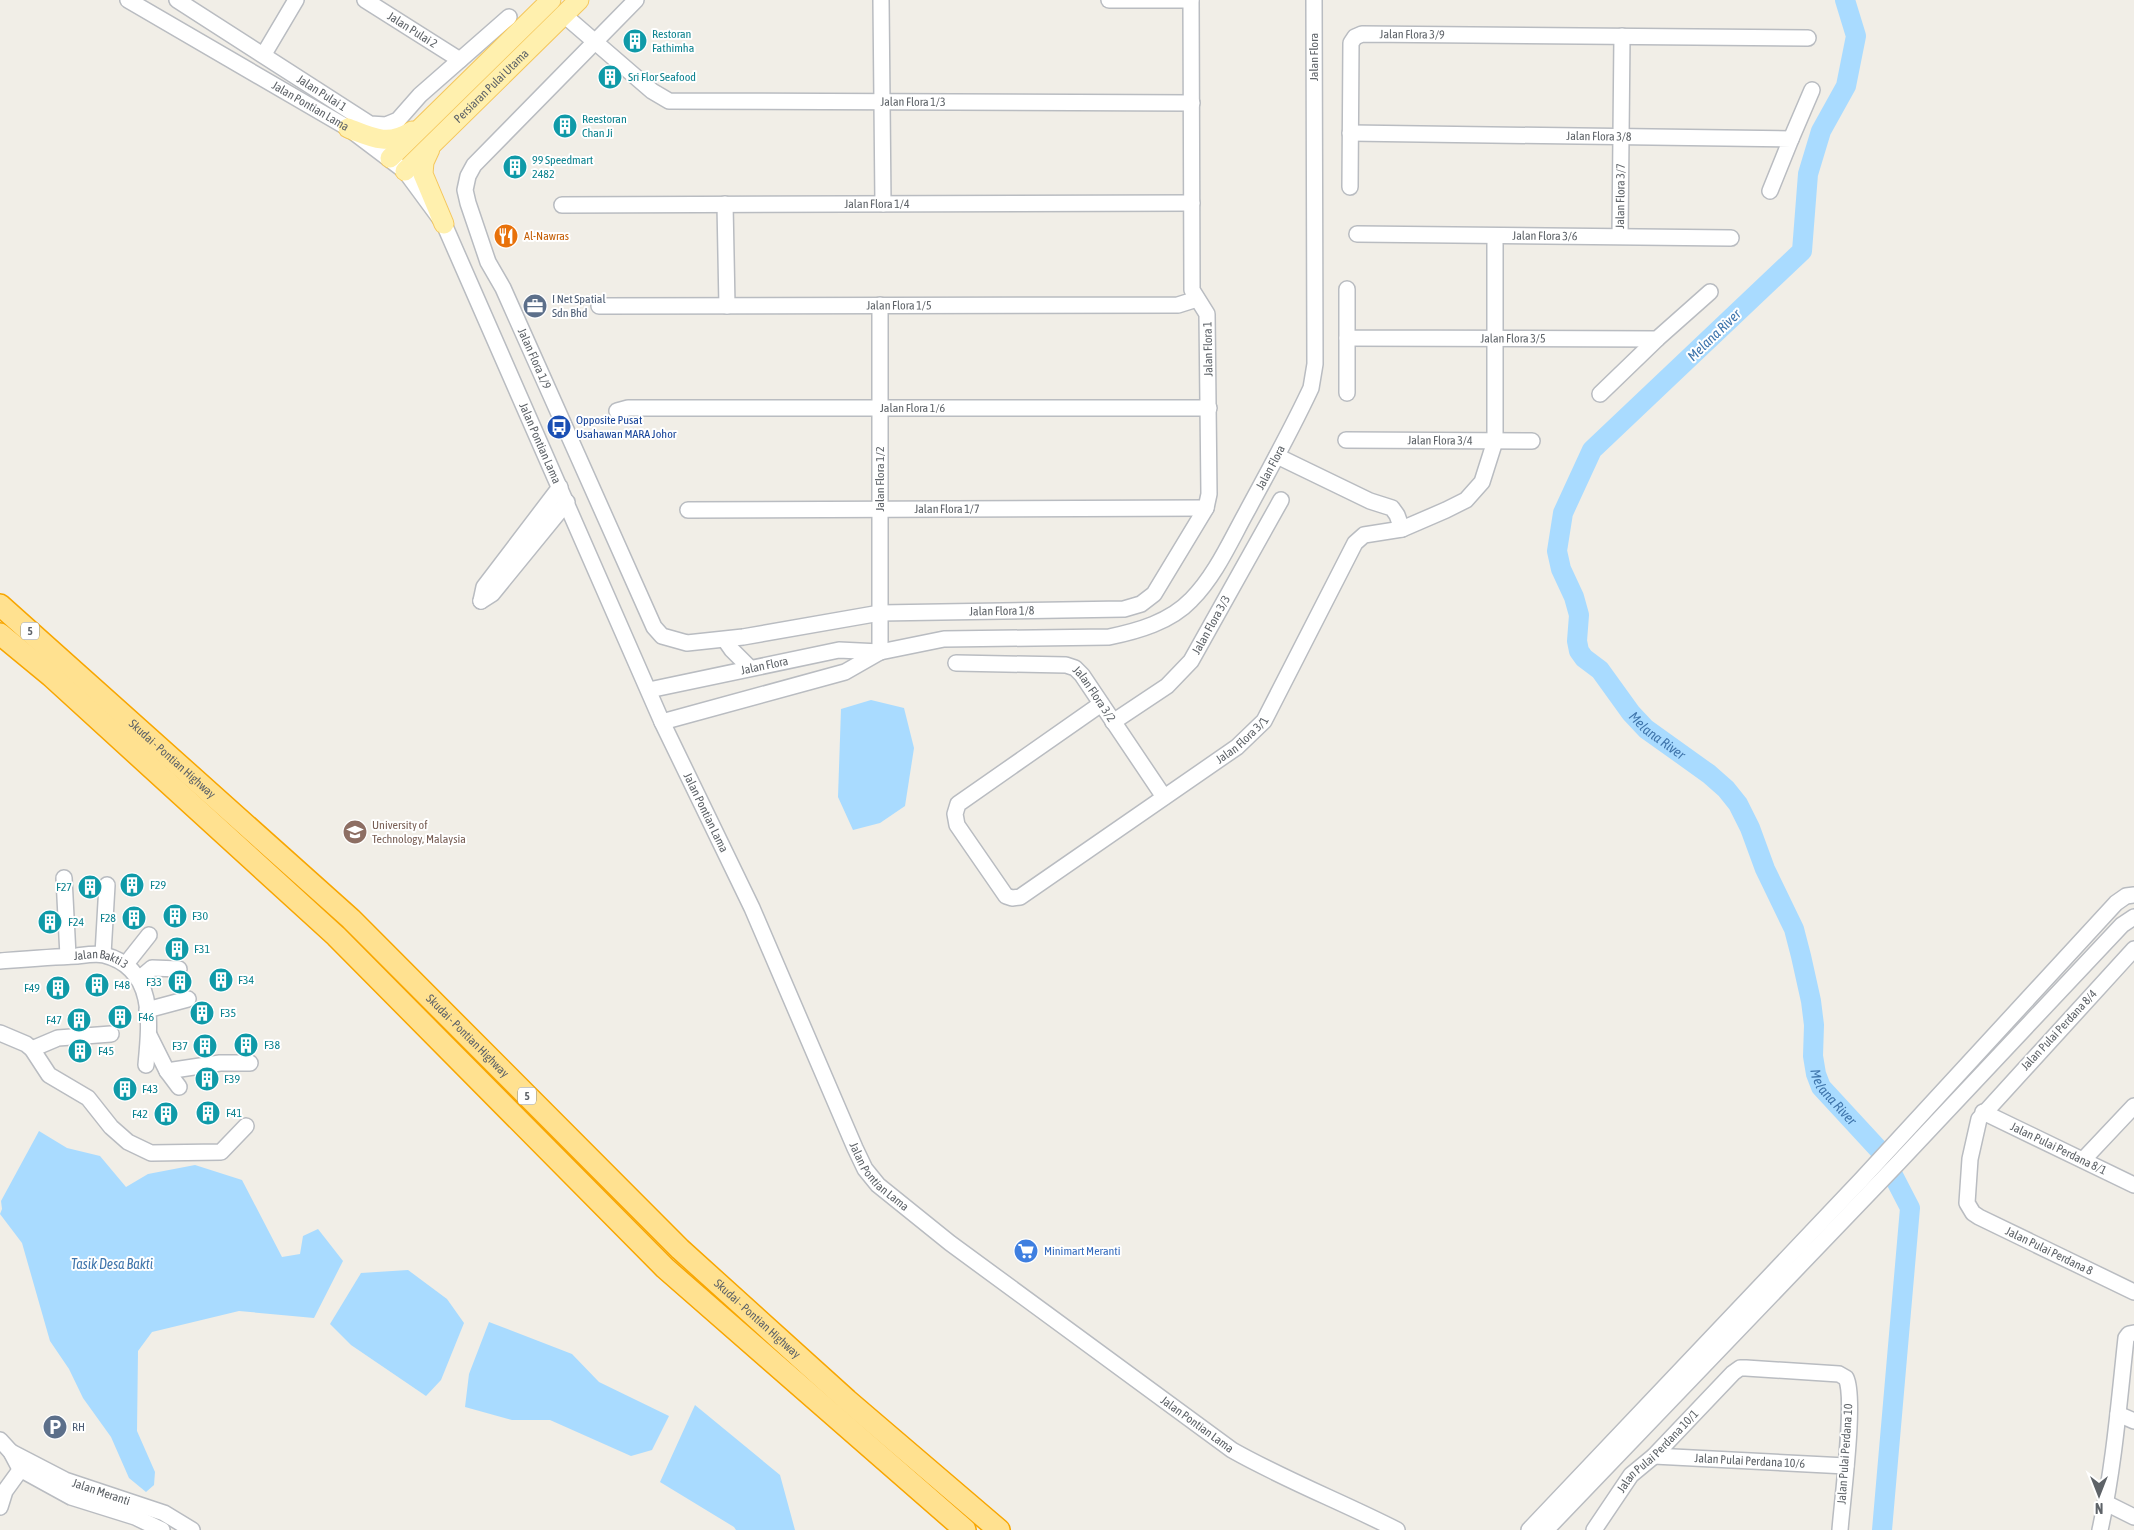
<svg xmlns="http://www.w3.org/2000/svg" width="2134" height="1530" font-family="'Asap Condensed',sans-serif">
<rect width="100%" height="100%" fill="#f1eee7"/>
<!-- water -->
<g fill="#a9dbff">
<polygon points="871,700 904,708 914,748 905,806 880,823 853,830 838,797 841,709"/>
<polygon points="39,1131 67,1148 100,1156 126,1187 148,1174 195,1165 242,1180 282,1257 300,1254 303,1236 318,1229 343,1261 314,1318 239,1311 152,1332 138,1351 137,1431 155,1472 154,1485 146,1492 129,1478 111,1437 83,1398 69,1369 50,1341 22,1243 0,1214 2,1209 1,1201"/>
<polygon points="408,1270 447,1299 464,1323 441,1380 426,1396 351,1345 330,1324 361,1273"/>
<polygon points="489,1322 572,1354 599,1382 669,1416 652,1450 631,1456 550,1420 512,1420 465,1407 469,1374"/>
<polygon points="695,1405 780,1475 795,1530 736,1530 734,1527 660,1482"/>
</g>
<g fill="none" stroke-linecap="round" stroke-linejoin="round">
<!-- river -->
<path stroke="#a9dbff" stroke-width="20" id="s1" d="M1845 0 1856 36 1846 86 1821 131 1808 174 1802 251 1592 450 1563 513 1557 551 1561 569 1574 597 1579 615 1577 641 1579 651 1584 658 1600 670 1631 713 1646 729 1709 774 1726 789 1738 804 1750 828 1765 869 1794 929 1801 956 1811 1001 1814 1025 1813 1056 1816 1074 1821 1087 1881 1152 1910 1208 1882 1530"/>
<defs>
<g id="minor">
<path id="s2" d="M128 0 348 128 405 171 444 224 662 722 752 908 855 1148 865 1169 878 1185 950 1243 1232 1450C1285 1480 1342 1502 1397 1530"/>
<path id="s3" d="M177 0 370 124 386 125 398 120 420 95 509 17"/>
<path id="s4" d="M365 0 460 60"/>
<path id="s5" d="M636 0 474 165 468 176 465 190 468 203 488 262 503 288 654 627 662 636 687 643 743 637 880 613 1124 609 1141 604 1154 594 1206 508 1209 494 1207 314 1192 290 1191 0"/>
<polyline points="881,0 883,204"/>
<polyline points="1109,0 1191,0"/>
<path id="s6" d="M564 15 652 91 669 101 1192 103"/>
<polyline points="264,54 296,0"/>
<path id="s7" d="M1350 133 1791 139 1770 191"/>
<polyline points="1791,139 1812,90"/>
<path id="s8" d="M1350 187 1351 43 1355 37 1362 34 1808 38"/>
<polyline points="725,204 727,306"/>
<path id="s9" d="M562 205 1192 203"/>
<path id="s10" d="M1357 234 1731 238"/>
<path id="s11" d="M1620 236 1622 36"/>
<path id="s12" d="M1347 289V338L1657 339 1710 292"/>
<polyline points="880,305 880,652"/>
<path id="s13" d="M599 306 1178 305 1197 299"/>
<polyline points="1347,393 1347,338"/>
<polyline points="1600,394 1657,339"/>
<path id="s14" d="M617 411 628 408H1209"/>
<path id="s15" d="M1346 440 1532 441"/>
<polyline points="1277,456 1370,501 1392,508 1397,515 1402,529"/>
<path id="s16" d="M688 510 1206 508"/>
<polyline points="481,601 484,587 560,487"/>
<polyline points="481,601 492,594 567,502"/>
<polyline points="725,640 732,650 749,667"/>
<path id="s17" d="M956 663 1066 665 1075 668 1082 675 1164 797"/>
<path id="s18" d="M649 690 839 650 880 652 944 639 1109 637C1138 631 1170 622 1191 600 1215 576 1230 542 1246 513 1268 472 1291 431 1311 388L1315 364 1314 0"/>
<path id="s19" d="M1101 704 958 804 955 814 957 825 1006 896 1012 898 1020 897 1237 747 1264 721 1355 543 1364 535 1402 529 1446 510 1466 500 1482 482 1495 441V237"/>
<polyline points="662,722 845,672 880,652"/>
<path id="s20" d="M1113 722 1167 686 1191 661 1281 500"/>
<polyline points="64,878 68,956"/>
<path id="s21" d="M2134 949 1979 1119 1970 1159 1967 1203 1973 1213 1979 1217 2134 1292"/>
<polyline points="103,954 107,885"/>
<path id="s22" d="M0 961C26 959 51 957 77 956 85 955 96 953 104 955 156 968 150 1023 146 1065"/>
<polyline points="126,964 149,935"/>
<polyline points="139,979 152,968 179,969"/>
<polyline points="147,1010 188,999"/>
<polyline points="0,1033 26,1044 32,1049 49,1075 88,1098 111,1127 128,1142 151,1153 221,1152 246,1126"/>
<polyline points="149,1035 167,1071 179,1087"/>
<polyline points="32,1049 58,1038 111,1034"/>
<polyline points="167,1071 220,1063 250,1063"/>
<path id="s23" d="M1983 1112 2134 1185"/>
<polyline points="2083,1160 2134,1106"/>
<polyline points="2118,1414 2134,1421"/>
<polyline points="0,1440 11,1452 20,1469 71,1497 135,1517 162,1530"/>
<path id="s24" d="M11 1452 65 1480 164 1513 192 1530"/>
<path id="s25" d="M1654 1456 1846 1466"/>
<polyline points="2106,1503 2134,1517"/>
<polyline points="0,1507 5,1491 26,1462"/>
<polyline points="1529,1530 1861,1180 2116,903 2126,896 2134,895"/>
<polyline points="1546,1530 1899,1162 2122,925 2134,917"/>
<path id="s26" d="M1594 1530 1631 1475 1654 1456 1733 1373 1740 1368H1746L1839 1374 1846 1378C1856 1398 1842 1502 1840 1530"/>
<path d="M2100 1530C2114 1467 2119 1402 2126 1338L2129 1334 2134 1333"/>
</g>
<g id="major">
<path d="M348 128C373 138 388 146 412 131"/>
<polyline points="430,149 424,162 423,174 444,224"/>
<polyline points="390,158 551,0"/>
<path id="s27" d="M405 171 579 0"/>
</g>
<g id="highway">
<path id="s28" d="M0 605 351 919 680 1249 847 1400 999 1530"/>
<polyline points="0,634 51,676 336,936 665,1268 965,1530"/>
</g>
</defs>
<!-- minor casing -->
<use href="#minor" stroke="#b9bcc1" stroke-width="18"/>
<!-- major casing -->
<use href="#major" stroke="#f5c75c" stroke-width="21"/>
<!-- highway casing -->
<use href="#highway" stroke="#f8a600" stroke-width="24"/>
<!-- minor -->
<use href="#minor" stroke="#fff" stroke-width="15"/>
<!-- major -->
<use href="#major" stroke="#fff0ae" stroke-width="19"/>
<!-- highway -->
<use href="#highway" stroke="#ffe190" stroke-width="21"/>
</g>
<!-- icons -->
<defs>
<symbol id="building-disc" viewBox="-11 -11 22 22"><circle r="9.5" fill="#0f9aa8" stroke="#fff"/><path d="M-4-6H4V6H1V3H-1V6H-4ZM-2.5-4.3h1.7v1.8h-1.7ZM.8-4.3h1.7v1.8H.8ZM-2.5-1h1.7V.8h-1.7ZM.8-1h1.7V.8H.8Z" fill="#fff"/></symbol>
<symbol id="restaurant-disc" viewBox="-11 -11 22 22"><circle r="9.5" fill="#e8710a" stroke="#fff"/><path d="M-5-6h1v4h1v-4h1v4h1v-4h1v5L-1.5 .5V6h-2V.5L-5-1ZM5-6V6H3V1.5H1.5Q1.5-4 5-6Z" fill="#fff"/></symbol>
<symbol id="office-disc" viewBox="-11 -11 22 22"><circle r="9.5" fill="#5c6f8a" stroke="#fff"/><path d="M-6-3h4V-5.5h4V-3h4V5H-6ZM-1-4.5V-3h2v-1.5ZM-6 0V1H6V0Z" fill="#fff"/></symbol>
<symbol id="bus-disc" viewBox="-11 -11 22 22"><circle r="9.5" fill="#1a4fb4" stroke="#fff"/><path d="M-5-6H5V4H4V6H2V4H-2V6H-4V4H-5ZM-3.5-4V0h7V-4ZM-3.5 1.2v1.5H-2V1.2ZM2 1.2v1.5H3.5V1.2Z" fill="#fff"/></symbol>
<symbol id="university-disc" viewBox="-11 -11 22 22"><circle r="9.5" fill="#8d6e63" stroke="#fff"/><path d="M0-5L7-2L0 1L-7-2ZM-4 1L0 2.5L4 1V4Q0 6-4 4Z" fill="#fff"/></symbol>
<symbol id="supermarket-disc" viewBox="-11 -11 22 22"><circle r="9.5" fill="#3f7fe0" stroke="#fff"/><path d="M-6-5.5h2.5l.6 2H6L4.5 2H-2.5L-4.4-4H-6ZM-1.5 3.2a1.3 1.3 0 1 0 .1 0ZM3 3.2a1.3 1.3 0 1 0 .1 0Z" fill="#fff"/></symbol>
<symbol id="parking-disc" viewBox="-11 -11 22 22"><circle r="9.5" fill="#5c6f8a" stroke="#fff"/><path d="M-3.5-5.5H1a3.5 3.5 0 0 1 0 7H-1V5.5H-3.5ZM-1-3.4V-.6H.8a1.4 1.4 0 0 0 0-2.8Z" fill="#fff"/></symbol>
</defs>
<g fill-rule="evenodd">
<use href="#building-disc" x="621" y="27" width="28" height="28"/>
<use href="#building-disc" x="596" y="63" width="28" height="28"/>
<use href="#building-disc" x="551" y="112" width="28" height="28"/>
<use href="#building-disc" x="501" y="153" width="28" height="28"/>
<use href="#restaurant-disc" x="492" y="222" width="28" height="28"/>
<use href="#office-disc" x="521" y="292" width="28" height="28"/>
<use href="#bus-disc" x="545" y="413" width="28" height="28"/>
<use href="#university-disc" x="341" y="818" width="28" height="28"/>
<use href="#building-disc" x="118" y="871" width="28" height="28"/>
<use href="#building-disc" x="76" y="873" width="28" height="28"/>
<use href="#building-disc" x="161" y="902" width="28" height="28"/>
<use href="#building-disc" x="120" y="904" width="28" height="28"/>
<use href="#building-disc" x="36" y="908" width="28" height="28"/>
<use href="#building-disc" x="163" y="935" width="28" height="28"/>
<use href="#building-disc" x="207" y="966" width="28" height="28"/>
<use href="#building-disc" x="166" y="968" width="28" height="28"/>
<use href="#building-disc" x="83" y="971" width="28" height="28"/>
<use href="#building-disc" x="44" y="974" width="28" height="28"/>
<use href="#building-disc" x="188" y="999" width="28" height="28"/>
<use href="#building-disc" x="106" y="1003" width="28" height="28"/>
<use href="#building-disc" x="65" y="1006" width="28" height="28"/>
<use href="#building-disc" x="232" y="1031" width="28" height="28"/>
<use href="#building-disc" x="191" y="1032" width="28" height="28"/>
<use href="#building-disc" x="66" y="1037" width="28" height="28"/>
<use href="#building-disc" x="193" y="1065" width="28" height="28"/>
<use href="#building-disc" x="111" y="1075" width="28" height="28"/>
<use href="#building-disc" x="194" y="1099" width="28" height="28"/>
<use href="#building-disc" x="152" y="1100" width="28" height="28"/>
<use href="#supermarket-disc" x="1012" y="1237" width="28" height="28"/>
<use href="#parking-disc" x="41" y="1413" width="28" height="28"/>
</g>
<g text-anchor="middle" stroke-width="4" stroke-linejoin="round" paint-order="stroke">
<!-- shield labels -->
<g fill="#fff" stroke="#8e9295" stroke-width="1">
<rect x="21" y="622.5" width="18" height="17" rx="4"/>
<rect x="518" y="1087.5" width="18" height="17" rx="4"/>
</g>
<g font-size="11" font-weight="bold" fill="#5e6368">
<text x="30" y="635">5</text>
<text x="527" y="1100">5</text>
</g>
<!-- street labels -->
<g font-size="12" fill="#5e6368" stroke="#fff">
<text dy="4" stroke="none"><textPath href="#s4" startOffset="56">Jalan Pulai 2</textPath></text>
<text dy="4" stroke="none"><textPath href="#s8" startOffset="209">Jalan Flora 3/9</textPath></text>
<text transform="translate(1314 57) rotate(-90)" y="4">Jalan Flora</text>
<text dy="4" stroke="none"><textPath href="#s27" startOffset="121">Persiaran Pulai Utama</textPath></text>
<text dy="4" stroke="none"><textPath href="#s3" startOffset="172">Jalan Pulai 1</textPath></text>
<text dy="4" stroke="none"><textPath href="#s6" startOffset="380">Jalan Flora 1/3</textPath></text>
<text dy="4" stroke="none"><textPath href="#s2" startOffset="211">Jalan Pontian Lama</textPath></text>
<text dy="4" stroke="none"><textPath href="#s7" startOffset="249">Jalan Flora 3/8</textPath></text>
<text dy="4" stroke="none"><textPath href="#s11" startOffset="40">Jalan Flora 3/7</textPath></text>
<text dy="4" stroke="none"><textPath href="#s9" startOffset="315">Jalan Flora 1/4</textPath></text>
<text dy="4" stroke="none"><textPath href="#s10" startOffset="188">Jalan Flora 3/6</textPath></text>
<text dy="4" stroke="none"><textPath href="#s13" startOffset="300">Jalan Flora 1/5</textPath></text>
<text dy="4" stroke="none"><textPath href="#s12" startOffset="215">Jalan Flora 3/5</textPath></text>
<text transform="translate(1208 349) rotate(-91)" y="4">Jalan Flora 1</text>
<text dy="4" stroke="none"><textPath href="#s5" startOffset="441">Jalan Flora 1/9</textPath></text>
<text dy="4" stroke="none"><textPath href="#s14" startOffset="296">Jalan Flora 1/6</textPath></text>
<text dy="4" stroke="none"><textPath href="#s15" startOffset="94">Jalan Flora 3/4</textPath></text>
<text dy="4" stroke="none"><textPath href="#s2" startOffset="631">Jalan Pontian Lama</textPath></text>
<text dy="4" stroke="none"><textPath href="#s18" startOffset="712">Jalan Flora</textPath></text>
<text transform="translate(880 479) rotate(-90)" y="4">Jalan Flora 1/2</text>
<text dy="4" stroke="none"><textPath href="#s16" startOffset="259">Jalan Flora 1/7</textPath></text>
<text dy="4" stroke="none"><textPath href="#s5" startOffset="1090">Jalan Flora 1/8</textPath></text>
<text dy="4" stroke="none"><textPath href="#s20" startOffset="141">Jalan Flora 3/3</textPath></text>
<text dy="4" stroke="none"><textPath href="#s18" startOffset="118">Jalan Flora</textPath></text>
<text dy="4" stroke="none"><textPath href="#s17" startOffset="152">Jalan Flora 3/2</textPath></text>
<text dy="4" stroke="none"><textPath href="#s19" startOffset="569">Jalan Flora 3/1</textPath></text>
<text dy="4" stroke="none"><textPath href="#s28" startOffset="231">Skudai - Pontian Highway</textPath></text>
<text dy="4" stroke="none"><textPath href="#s2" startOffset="1036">Jalan Pontian Lama</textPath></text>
<text dy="4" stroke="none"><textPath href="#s22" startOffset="102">Jalan Bakti 3</textPath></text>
<text transform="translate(2059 1030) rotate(-47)" y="4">Jalan Pulai Perdana 8/4</text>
<text dy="4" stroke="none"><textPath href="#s28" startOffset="636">Skudai - Pontian Highway</textPath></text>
<text dy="4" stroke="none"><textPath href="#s23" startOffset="84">Jalan Pulai Perdana 8/1</textPath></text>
<text dy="4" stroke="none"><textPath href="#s2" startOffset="1441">Jalan Pontian Lama</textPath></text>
<text dy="4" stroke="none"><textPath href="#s21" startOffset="412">Jalan Pulai Perdana 8</textPath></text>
<text dy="4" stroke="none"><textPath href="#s28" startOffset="1041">Skudai - Pontian Highway</textPath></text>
<text dy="4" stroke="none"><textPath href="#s2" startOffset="1846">Jalan Pontian Lama</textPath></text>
<text dy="4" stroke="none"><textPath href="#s26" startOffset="102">Jalan Pulai Perdana 10/1</textPath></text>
<text transform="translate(1845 1454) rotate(-86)" y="4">Jalan Pulai Perdana 10</text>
<text dy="4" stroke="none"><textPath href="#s25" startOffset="96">Jalan Pulai Perdana 10/6</textPath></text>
<text dy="4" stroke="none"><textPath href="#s24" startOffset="99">Jalan Meranti</textPath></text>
</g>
<!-- culture labels -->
<g font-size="12" fill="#0d838f" stroke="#fff" text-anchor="start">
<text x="652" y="38">Restoran<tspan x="652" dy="14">Fathimha</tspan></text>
<text x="628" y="81">Sri Flor Seafood</text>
<text x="582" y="123">Reestoran<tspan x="582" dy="14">Chan Ji</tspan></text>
<text x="532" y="164">99 Speedmart<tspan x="532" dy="14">2482</tspan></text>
<text x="150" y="889">F29</text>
<text x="72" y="891" text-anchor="end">F27</text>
<text x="192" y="920">F30</text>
<text x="116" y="922" text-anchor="end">F28</text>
<text x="68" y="926">F24</text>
<text x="194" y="953">F31</text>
<text x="238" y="984">F34</text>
<text x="162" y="986" text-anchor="end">F33</text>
<text x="114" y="989">F48</text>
<text x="40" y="992" text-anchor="end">F49</text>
<text x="220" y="1017">F35</text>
<text x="138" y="1021">F46</text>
<text x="62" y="1024" text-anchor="end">F47</text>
<text x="264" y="1049">F38</text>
<text x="188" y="1050" text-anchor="end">F37</text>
<text x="98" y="1055">F45</text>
<text x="224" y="1083">F39</text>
<text x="142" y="1093">F43</text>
<text x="226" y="1117">F41</text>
<text x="148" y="1118" text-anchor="end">F42</text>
</g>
<!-- food labels -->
<g font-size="12" fill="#c56008" stroke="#fff" text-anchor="start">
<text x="524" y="240">Al-Nawras</text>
</g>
<!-- service labels -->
<g font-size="12" fill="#4e5e75" stroke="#fff" text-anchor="start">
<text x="552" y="303">I Net Spatial<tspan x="552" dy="14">Sdn Bhd</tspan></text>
<text x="72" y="1431">RH</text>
</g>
<!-- transit labels -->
<g font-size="12" fill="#164399" stroke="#fff" text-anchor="start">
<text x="576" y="424">Opposite Pusat<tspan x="576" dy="14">Usahawan MARA Johor</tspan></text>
</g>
<!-- education labels -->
<g font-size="12" fill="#785e54" stroke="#fff" text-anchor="start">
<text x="372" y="829">University of<tspan x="372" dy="14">Technology, Malaysia</tspan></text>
</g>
<!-- shop labels -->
<g font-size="12" fill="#366cbe" stroke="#fff" text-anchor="start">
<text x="1044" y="1255">Minimart Meranti</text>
</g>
<!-- water labels -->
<g font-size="14" font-style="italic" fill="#3f75ac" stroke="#fff">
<text transform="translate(1714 335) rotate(-44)" y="5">Melana River</text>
<text dy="5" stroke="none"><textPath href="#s1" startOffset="880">Melana River</textPath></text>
<text dy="5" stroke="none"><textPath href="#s1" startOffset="1300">Melana River</textPath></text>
<text x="112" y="1269">Tasik Desa Bakti</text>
</g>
</g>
<!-- north arrow -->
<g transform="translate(2099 1495) rotate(180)" stroke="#ffffff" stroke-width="4" paint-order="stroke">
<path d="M0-4L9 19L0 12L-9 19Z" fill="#5e6368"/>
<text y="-8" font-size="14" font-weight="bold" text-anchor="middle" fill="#5e6368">N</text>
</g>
</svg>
